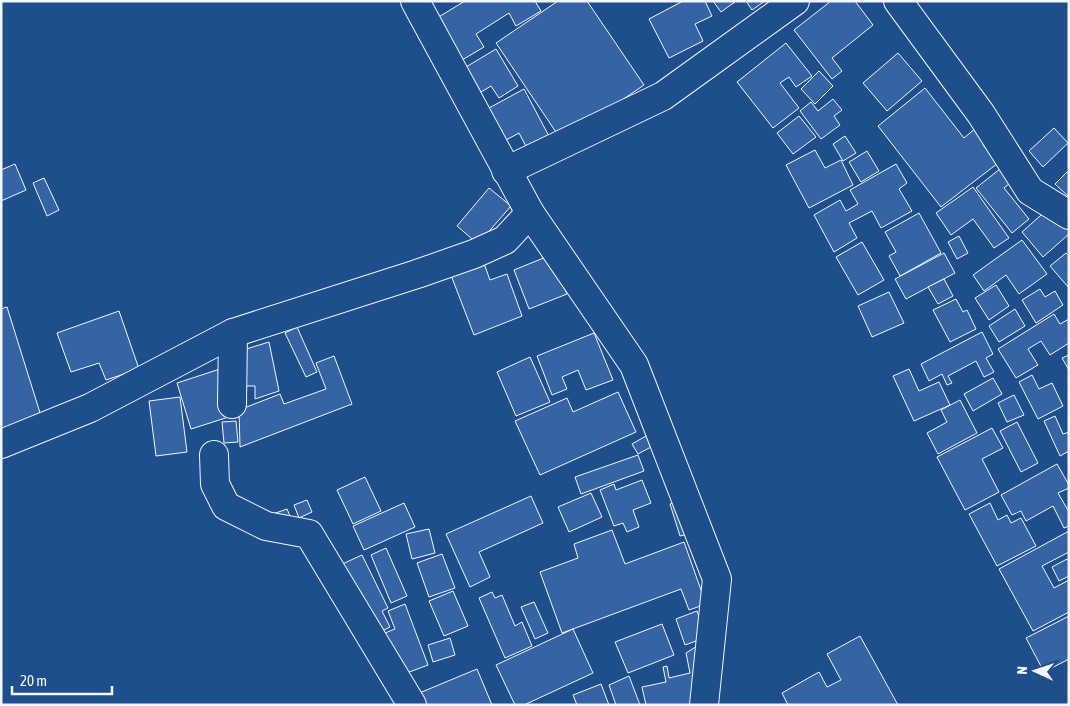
<svg xmlns="http://www.w3.org/2000/svg" width="1070" height="706" font-family="'Asap Condensed',sans-serif">
<rect width="100%" height="100%" fill="#1f4e8c"/>
<!-- building -->
<g fill="#3563a3" stroke="#f2f6ff">
<polygon points="465,1 535,1 541,11 516,26 509,13 476,34 484,47 457,63 432,21"/>
<polygon points="558,1 587,1 644,85 562,141 496,43"/>
<polygon points="683,1 705,1 712,16 695,24 703,41 669,58 649,19"/>
<polygon points="713,1 736,1 721,12"/>
<polygon points="746,1 765,1 752,10"/>
<polygon points="831,1 855,1 873,25 832,58 842,71 832,79 794,30"/>
<polygon points="786,43 812,76 796,87 789,77 780,83 799,108 773,128 737,82"/>
<polygon points="496,49 518,86 499,98 491,86 481,92 466,67"/>
<polygon points="898,53 922,81 887,111 863,83"/>
<polygon points="819,71 833,86 815,104 801,89"/>
<polygon points="925,88 964,138 982,123 993,137 983,145 998,163 941,207 878,126"/>
<polygon points="524,89 551,140 529,152 519,133 495,146 478,114"/>
<polygon points="833,99 842,110 834,116 840,125 821,139 800,111 811,102 818,111"/>
<polygon points="799,116 816,137 793,154 777,133"/>
<polygon points="1054,128 1068,143 1043,167 1029,151"/>
<polygon points="845,136 856,153 843,161 833,144"/>
<polygon points="815,150 825,168 841,160 853,185 809,208 786,165"/>
<polygon points="867,151 879,171 861,182 849,162"/>
<polygon points="15,164 26,190 1,201 1,170"/>
<polygon points="896,164 907,183 899,189 912,211 881,228 872,211 849,223 857,238 834,252 814,215 840,200 846,211 858,204 850,190"/>
<polygon points="1005,165 1016,178 1004,188 1029,219 1012,233 976,188"/>
<polygon points="1069,170 1069,197 1055,184"/>
<polygon points="44,178 59,210 47,216 33,183"/>
<polygon points="973,187 1009,238 994,248 973,219 951,235 936,213"/>
<polygon points="489,188 511,206 478,244 457,226"/>
<polygon points="1049,208 1069,231 1069,234 1043,257 1022,232"/>
<polygon points="919,213 941,253 900,276 889,256 896,252 885,232"/>
<polygon points="959,236 968,253 957,259 948,242"/>
<polygon points="1022,240 1047,274 1019,294 1006,275 984,291 973,275"/>
<polygon points="862,242 884,280 858,295 836,257"/>
<polygon points="944,253 955,273 906,299 895,279"/>
<polygon points="1066,253 1069,256 1069,288 1050,266"/>
<polygon points="551,255 567,294 529,309 514,270"/>
<polygon points="482,258 490,280 507,274 522,316 474,335 449,270"/>
<polygon points="944,279 953,296 938,304 928,287"/>
<polygon points="996,285 1009,306 989,320 975,298"/>
<polygon points="1040,289 1045,297 1055,291 1063,305 1036,323 1022,300"/>
<polygon points="889,292 904,323 872,337 858,306"/>
<polygon points="956,299 963,312 967,310 976,329 950,342 933,310"/>
<polygon points="7,307 41,416 1,429 1,309"/>
<polygon points="1015,309 1025,326 999,342 989,326"/>
<polygon points="119,311 139,369 106,380 99,363 71,372 57,333"/>
<polygon points="1054,314 1060,324 1069,319 1069,343 1050,355 1041,341 1028,349 1038,365 1016,378 998,349"/>
<polygon points="297,327 317,372 306,377 285,333"/>
<polygon points="982,332 993,354 986,358 994,372 984,377 976,361 948,376 952,383 947,385 942,374 929,381 921,364"/>
<polygon points="594,333 613,380 586,390 578,370 562,377 567,389 552,395 537,356"/>
<polygon points="269,342 279,391 255,399 255,386 242,386 243,350"/>
<polygon points="1069,355 1069,370 1062,358"/>
<polygon points="334,356 352,404 240,447 239,410 280,394 284,404 326,389 316,363"/>
<polygon points="530,357 550,402 516,416 497,372"/>
<polygon points="220,369 235,415 191,429 177,383"/>
<polygon points="909,369 919,391 939,382 950,405 914,421 893,376"/>
<polygon points="1032,375 1039,389 1052,383 1063,406 1038,419 1019,382"/>
<polygon points="993,378 1002,394 973,411 964,394"/>
<polygon points="618,392 636,432 540,475 515,421 567,398 573,412"/>
<polygon points="1014,395 1024,415 1007,422 998,403"/>
<polygon points="180,397 187,452 156,456 149,401"/>
<polygon points="960,400 977,433 938,454 927,433 947,422 941,410"/>
<polygon points="1055,416 1063,434 1069,432 1069,451 1060,456 1044,421"/>
<polygon points="236,421 238,442 224,443 222,422"/>
<polygon points="1017,422 1038,463 1021,472 1000,431"/>
<polygon points="992,428 1003,448 982,459 999,492 965,510 937,457"/>
<polygon points="646,436 651,447 638,454 632,444"/>
<polygon points="638,455 644,471 581,494 575,477"/>
<polygon points="1057,464 1069,485 1069,488 1058,493 1069,512 1069,526 1064,528 1053,506 1026,521 1021,511 1012,515 1001,495"/>
<polygon points="365,477 381,511 353,524 337,490"/>
<polygon points="642,480 651,503 633,510 639,527 627,532 623,523 614,526 600,490 614,484 616,490"/>
<polygon points="591,493 602,517 569,532 558,507"/>
<polygon points="531,496 543,523 479,552 490,577 470,587 446,534"/>
<polygon points="307,500 312,512 299,518 294,505"/>
<polygon points="682,500 692,533 680,536 670,504"/>
<polygon points="404,503 415,527 364,550 353,526"/>
<polygon points="990,503 998,520 1007,515 1011,523 1021,518 1036,546 997,566 969,514"/>
<polygon points="287,509 292,521 273,514"/>
<polygon points="429,529 435,553 412,559 406,534"/>
<polygon points="612,530 625,564 684,542 706,604 689,610 681,589 562,633 540,572 578,558 574,544"/>
<polygon points="1069,531 1069,552 1042,566 1054,588 1069,580 1069,612 1033,631 999,569"/>
<polygon points="386,548 407,596 391,603 371,555"/>
<polygon points="442,554 455,588 429,597 417,563"/>
<polygon points="362,555 388,608 382,611 390,627 372,636 338,566"/>
<polygon points="1067,559 1069,562 1069,576 1059,581 1052,567"/>
<polygon points="453,591 468,626 444,636 429,601"/>
<polygon points="492,592 495,598 502,595 515,626 522,622 532,646 505,658 479,598"/>
<polygon points="534,602 548,633 535,639 521,607"/>
<polygon points="405,604 428,665 396,677 380,635 395,629 388,611"/>
<polygon points="697,611 707,637 685,645 676,619"/>
<polygon points="1069,616 1069,659 1044,672 1026,638"/>
<polygon points="662,624 674,655 628,673 615,642"/>
<polygon points="573,629 593,673 524,705 515,705 496,665"/>
<polygon points="860,636 898,705 788,705 782,693 819,672 827,687 841,680 827,654"/>
<polygon points="450,638 455,655 433,662 428,645"/>
<polygon points="705,641 701,705 646,705 642,687 666,682 663,667 667,666 669,678 690,673 686,653"/>
<polygon points="477,669 492,705 421,705 417,694"/>
<polygon points="629,676 640,705 616,705 609,685"/>
<polygon points="601,684 609,705 577,705 573,695"/>
</g>
<g fill="none" stroke-linecap="round" stroke-linejoin="round">
<defs>
<g id="street">
<polyline points="415,1 530,213 634,365 717,579 704,705"/>
<polyline points="898,1 981,114 1030,191 1069,215"/>
<polyline points="506,171 663,96 795,1"/>
<polyline points="232,404 233,333"/>
<polyline points="1,444 90,408 233,333 417,274 474,254 505,240 530,213"/>
<polyline points="214,455 215,484 226,506 266,526 309,534 412,705"/>
</g>
</defs>
<!-- street casing -->
<use href="#street" stroke="#f2f6ff" stroke-width="30"/>
<!-- street -->
<use href="#street" stroke="#1f4e8c" stroke-width="28"/>
</g>
<!-- border -->
<rect width="1070" height="706" fill="none" stroke="#f2f6ff" stroke-width="5"/>
<!-- north arrow -->
<g transform="translate(1035 671) rotate(273)" stroke="#1f4e8c" stroke-width="4" paint-order="stroke">
<path d="M0-4L9 19L0 12L-9 19Z" fill="#f2f6ff"/>
<text y="-8" font-size="14" font-weight="bold" text-anchor="middle" fill="#f2f6ff">N</text>
</g>
<!-- scale -->
<path d="M12 686v8h100v-8" fill="none" stroke="#f2f6ff" stroke-width="2.5"/>
<text x="20" y="686" font-size="15" fill="#f2f6ff" stroke="#1f4e8c" stroke-width="4" paint-order="stroke">20 m</text>
</svg>
